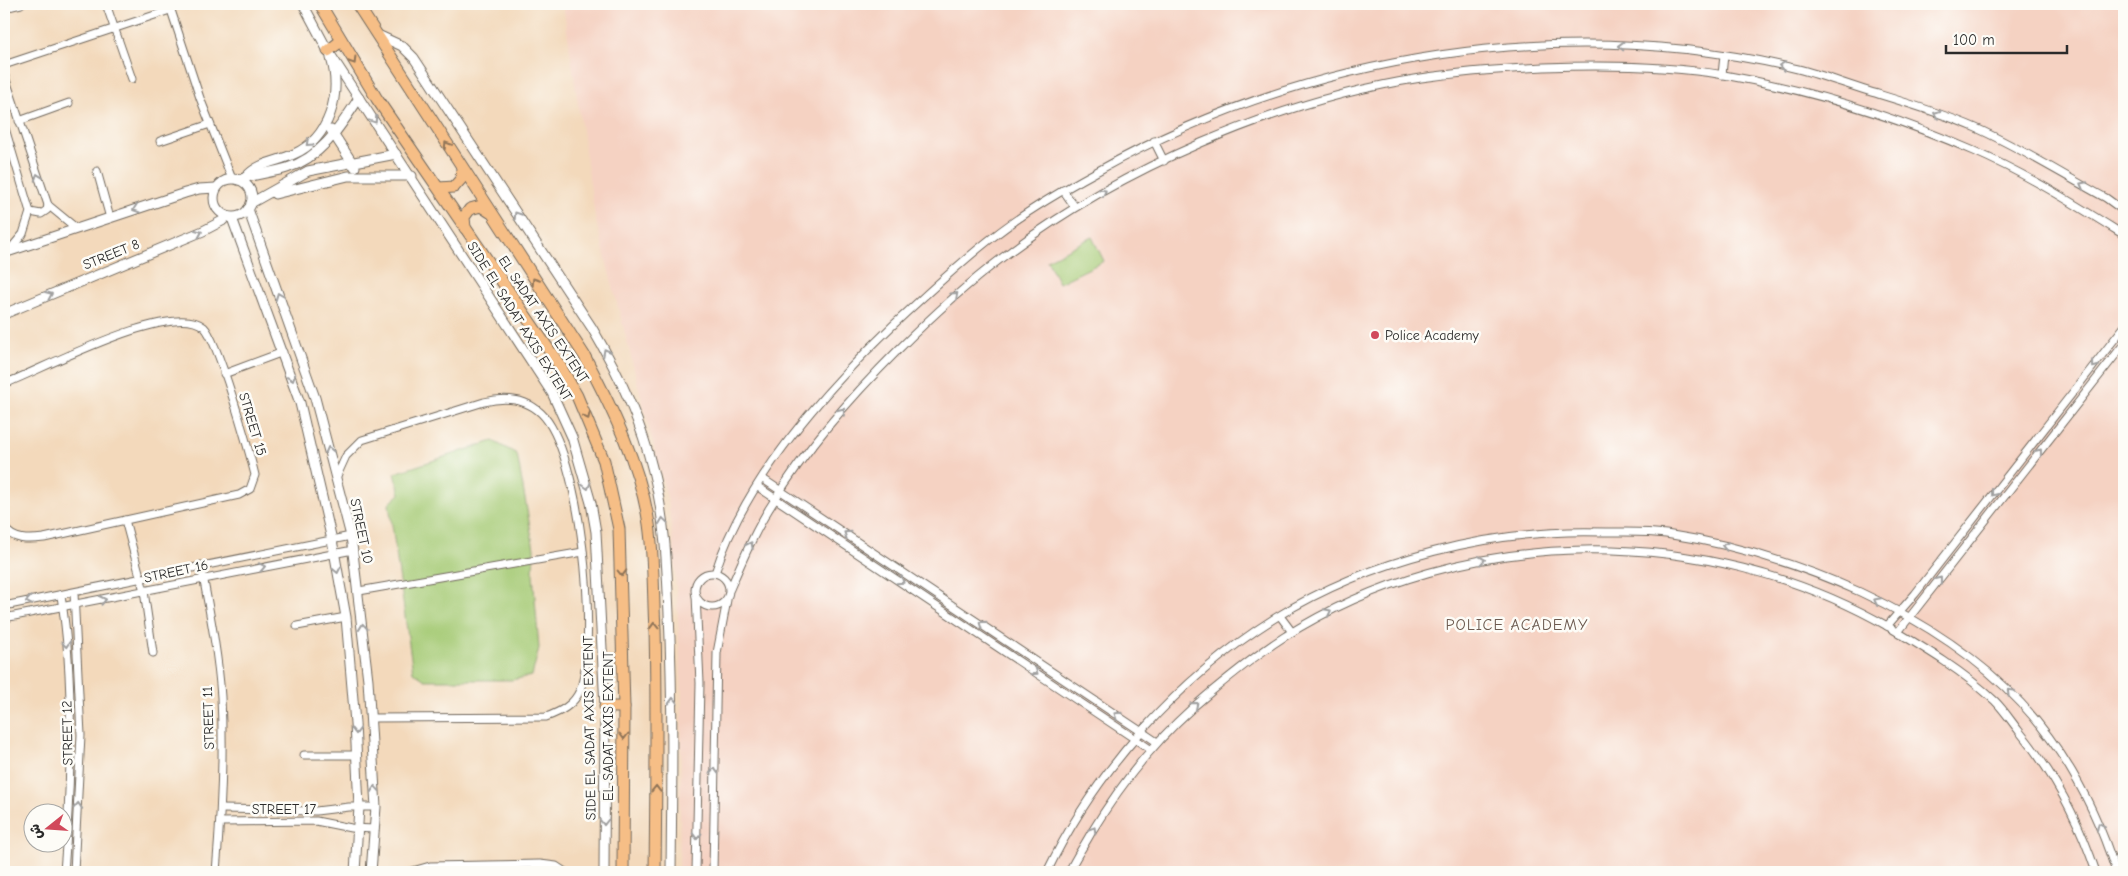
<svg xmlns="http://www.w3.org/2000/svg" width="2128" height="876" font-family="'Comic Neue','Playpen Sans Arabic',sans-serif">
<rect width="100%" height="100%" fill="#fdfcf7"/>
<filter id="ink" filterUnits="userSpaceOnUse"><feTurbulence type="fractalNoise" baseFrequency=".02" numOctaves="2"/><feDisplacementMap in="SourceGraphic" scale="10" xChannelSelector="R" yChannelSelector="G"/><feConvolveMatrix kernelMatrix="1 2 1 2 8 2 1 2 1" color-interpolation-filters="sRGB"/></filter>
<filter id="wash" filterUnits="userSpaceOnUse"><feTurbulence type="fractalNoise" baseFrequency=".0096" numOctaves="4" result="noise"/><feDisplacementMap in="SourceGraphic" scale="20" xChannelSelector="R" yChannelSelector="G"/><feGaussianBlur stdDeviation="1.12" result="paint"/><feColorMatrix in="noise" values="0 0 0 0 0 0 0 0 0 0 0 0 0 0 0 0 0 1.4 0 .05"/><feComposite in="paint" operator="in"/></filter>
<g filter="url(#wash)">
<rect width="100%" height="100%" fill="#f3d9bb"/>
<!-- built -->
<polygon fill="#f5d2c2" points="563,4 2124,4 2124,872 679,872 682,692 674,551 668,502 595,217"/>
<!-- green -->
<g fill="#a5ca74" stroke="#687a50">
<polygon points="1092,237 1104,261 1059,283 1047,260"/>
<polygon points="493,441 517,454 534,549 533,574 539,648 532,676 511,680 425,680 413,672 389,504 400,494 395,473"/>
<polygon points="534,866 555,869 559,872 454,872 453,869"/>
</g>
</g>
<g filter="url(#ink)">
<g fill="none" stroke-linecap="round" stroke-linejoin="round">
<defs>
<g id="minor">
<polyline points="106,4 132,79"/>
<polyline points="169,4 200,98 232,179"/>
<polyline points="4,8 21,4"/>
<polyline points="4,65 170,10"/>
<polyline points="4,74 48,205 76,228"/>
<polyline points="1722,75 1724,55"/>
<polyline points="19,121 69,103"/>
<polyline points="4,125 30,212 23,234 8,252"/>
<polyline points="160,141 210,124"/>
<polyline points="1154,141 1164,161"/>
<polyline points="97,171 110,218"/>
<polyline points="1063,190 1075,207"/>
<polyline points="30,212 41,214 47,210 48,205"/>
<polyline points="224,374 283,352"/>
<path d="M4 384C41 370 173 299 204 327 218 340 249 451 255 475L250 489 239 495 44 538C29 540 13 541 4 527"/>
<path d="M336 478 346 456 362 440 484 402C504 397 525 398 541 413 581 451 599 639 580 690 574 705 560 712 546 717L371 718"/>
<polyline points="763,479 1157,742"/>
<polyline points="758,487 1150,749"/>
<polyline points="125,520 144,591 153,653"/>
<path d="M201 565C209 609 218 652 221 697 224 756 221 814 216 872"/>
<circle cx="712" cy="590" r="17"/>
<path d="M715 573C747 472 842 371 919 301 943 279 967 257 993 237 1025 212 1061 191 1096 172 1307 54 1562 13 1798 69 1822 75 1845 84 1868 91 1904 102 1942 113 1976 128 2021 148 2063 175 2106 198L2124 211"/>
<path d="M730 589C743 559 756 528 774 501 808 445 853 395 899 349 932 316 966 285 1003 257 1118 169 1278 100 1421 78 1462 72 1503 69 1544 67 1603 65 1665 65 1724 75 1810 90 1894 116 1974 151 2027 174 2076 205 2124 235"/>
<polyline points="359,591 583,552"/>
<polyline points="74,593 81,735 74,872"/>
<polyline points="696,595 700,683 696,872"/>
<path d="M61 596C75 681 71 786 64 872"/>
<polyline points="4,606 351,536"/>
<polyline points="1280,616 1292,632"/>
<polyline points="4,618 353,550"/>
<polyline points="297,626 346,617"/>
<polyline points="1887,626 1915,594 2124,327"/>
<polyline points="1898,632 2124,344"/>
<polyline points="304,755 356,755"/>
<polyline points="222,809 316,811 349,807 376,807"/>
<polyline points="221,822 316,821 351,828 375,829"/>
<polyline points="409,872 430,866 540,864 556,866 565,872"/>
<polyline points="713,872 717,653 727,600"/>
<path d="M1047 872C1096 770 1178 679 1275 618 1370 559 1494 528 1605 532 1625 532 1646 531 1666 534 1733 544 1798 564 1860 592 1991 653 2072 733 2116 872"/>
<path d="M1069 872C1075 858 1084 846 1091 833 1125 777 1162 732 1212 691 1235 672 1259 653 1284 637 1463 523 1707 522 1889 627 1926 649 1963 671 1995 701 2004 710 2011 721 2019 731 2054 773 2079 821 2096 872"/>
</g>
<g id="tertiary">
<polyline points="303,4 328,51 552,393 572,437 591,503 596,532 605,707 604,872"/>
<path d="M378 35 402 46 414 58 592 328C618 372 641 421 653 471 665 518 667 566 669 614 673 701 672 786 671 872"/>
<polyline points="331,130 355,167"/>
<path d="M246 177C259 162 277 162 294 154 330 138 342 94 331 58"/>
<circle cx="233" cy="198" r="19"/>
<path d="M238 180C254 174 271 173 287 168 322 157 340 127 359 98"/>
<polyline points="275,194 348,176 412,176"/>
<polyline points="251,203 308,171 396,154"/>
<polyline points="248,209 315,398 351,536 368,680 376,807 371,872"/>
<polyline points="232,218 300,403 332,540 346,617 355,723 359,807 355,872"/>
<polyline points="4,253 185,193 199,189 216,188"/>
<polyline points="4,314 203,231 222,221 227,216"/>
</g>
<g id="primary">
<polyline points="320,4 377,99 560,366 577,396 604,461 619,529 624,707 623,872"/>
<path d="M357 4 584 355C612 408 640 465 649 524 654 559 653 595 655 630 657 711 656 791 655 872"/>
<polyline points="328,51 341,41"/>
<polyline points="439,188 454,187 461,179 462,168"/>
<polyline points="465,228 464,217 470,209 481,206 490,212"/>
<polyline points="605,707 624,707"/>
</g>
</defs>
<!-- minor casing -->
<use href="#minor" stroke="#71685d" stroke-width="9"/>
<!-- tertiary casing -->
<use href="#tertiary" stroke="#71685d" stroke-width="11"/>
<!-- primary casing -->
<use href="#primary" stroke="#71685d" stroke-width="13"/>
<!-- minor -->
<use href="#minor" stroke="#fff" stroke-width="7"/>
<!-- tertiary -->
<use href="#tertiary" stroke="#fff" stroke-width="9"/>
<!-- primary -->
<use href="#primary" stroke="#f6be86" stroke-width="11"/>
</g>
<!-- one-way arrows -->
<defs><path id="oneway-chevron" d="M-2-3.5L2.5 0L-2 3.5" fill="none" stroke-width="1.6" stroke-linecap="round" stroke-linejoin="round" transform="scale(1.25)"/></defs>
<g stroke="#a0a0a0">
<use href="#oneway-chevron" transform="translate(1621 46) rotate(-178)"/>
<use href="#oneway-chevron" transform="translate(1782 66) rotate(-169)"/>
<use href="#oneway-chevron" transform="translate(1937 114) rotate(-160)"/>
<use href="#oneway-chevron" transform="translate(374 120) rotate(56)"/>
<use href="#oneway-chevron" transform="translate(309 143) rotate(138)"/>
<use href="#oneway-chevron" transform="translate(38 177) rotate(-109)"/>
<use href="#oneway-chevron" transform="translate(2083 185) rotate(-152)"/>
<use href="#oneway-chevron" transform="translate(1103 192) rotate(-29)"/>
<use href="#oneway-chevron" transform="translate(136 209) rotate(161)"/>
<use href="#oneway-chevron" transform="translate(517 215) rotate(-123)"/>
<use href="#oneway-chevron" transform="translate(199 233) rotate(-23)"/>
<use href="#oneway-chevron" transform="translate(49 295) rotate(-23)"/>
<use href="#oneway-chevron" transform="translate(955 295) rotate(-42)"/>
<use href="#oneway-chevron" transform="translate(279 296) rotate(-111)"/>
<use href="#oneway-chevron" transform="translate(606 352) rotate(-118)"/>
<use href="#oneway-chevron" transform="translate(2094 365) rotate(128)"/>
<use href="#oneway-chevron" transform="translate(292 378) rotate(71)"/>
<use href="#oneway-chevron" transform="translate(842 411) rotate(-51)"/>
<use href="#oneway-chevron" transform="translate(329 450) rotate(-104)"/>
<use href="#oneway-chevron" transform="translate(2039 452) rotate(-52)"/>
<use href="#oneway-chevron" transform="translate(587 486) rotate(75)"/>
<use href="#oneway-chevron" transform="translate(1994 493) rotate(128)"/>
<use href="#oneway-chevron" transform="translate(663 521) rotate(-98)"/>
<use href="#oneway-chevron" transform="translate(847 534) rotate(-146)"/>
<use href="#oneway-chevron" transform="translate(750 545) rotate(-63)"/>
<use href="#oneway-chevron" transform="translate(1725 546) rotate(-168)"/>
<use href="#oneway-chevron" transform="translate(1482 560) rotate(-9)"/>
<use href="#oneway-chevron" transform="translate(262 567) rotate(-11)"/>
<use href="#oneway-chevron" transform="translate(337 570) rotate(79)"/>
<use href="#oneway-chevron" transform="translate(1939 580) rotate(-52)"/>
<use href="#oneway-chevron" transform="translate(901 581) rotate(34)"/>
<use href="#oneway-chevron" transform="translate(103 600) rotate(-12)"/>
<use href="#oneway-chevron" transform="translate(29 601) rotate(170)"/>
<use href="#oneway-chevron" transform="translate(1877 601) rotate(-153)"/>
<use href="#oneway-chevron" transform="translate(1328 612) rotate(-27)"/>
<use href="#oneway-chevron" transform="translate(982 624) rotate(-146)"/>
<use href="#oneway-chevron" transform="translate(363 627) rotate(-96)"/>
<use href="#oneway-chevron" transform="translate(66 644) rotate(86)"/>
<use href="#oneway-chevron" transform="translate(1035 672) rotate(34)"/>
<use href="#oneway-chevron" transform="translate(2010 692) rotate(-135)"/>
<use href="#oneway-chevron" transform="translate(673 701) rotate(-92)"/>
<use href="#oneway-chevron" transform="translate(1195 705) rotate(-40)"/>
<use href="#oneway-chevron" transform="translate(1117 715) rotate(-146)"/>
<use href="#oneway-chevron" transform="translate(356 731) rotate(89)"/>
<use href="#oneway-chevron" transform="translate(714 771) rotate(-89)"/>
<use href="#oneway-chevron" transform="translate(375 789) rotate(-95)"/>
<use href="#oneway-chevron" transform="translate(78 806) rotate(-87)"/>
<use href="#oneway-chevron" transform="translate(604 822) rotate(90)"/>
<use href="#oneway-chevron" transform="translate(2100 826) rotate(-115)"/>
<use href="#oneway-chevron" transform="translate(1093 830) rotate(-59)"/>
<use href="#oneway-chevron" transform="translate(697 836) rotate(91)"/>
</g>
<g stroke="#907458">
<use href="#oneway-chevron" transform="translate(353 61) rotate(58)"/>
<use href="#oneway-chevron" transform="translate(447 145) rotate(-122)"/>
<use href="#oneway-chevron" transform="translate(535 281) rotate(-123)"/>
<use href="#oneway-chevron" transform="translate(587 416) rotate(65)"/>
<use href="#oneway-chevron" transform="translate(622 573) rotate(89)"/>
<use href="#oneway-chevron" transform="translate(654 626) rotate(-92)"/>
<use href="#oneway-chevron" transform="translate(624 736) rotate(90)"/>
<use href="#oneway-chevron" transform="translate(656 789) rotate(-89)"/>
</g>
</g>
<!-- markers -->
<circle fill="#d1495b" stroke="#fdfcf7" stroke-width="2" cx="1375" cy="335" r="5"/>
<g text-anchor="middle" stroke-width="5" stroke-linejoin="round" paint-order="stroke">
<!-- street labels -->
<g font-size="14" fill="#2b2b2b" stroke="#fdfcf7">
<text transform="translate(111 254) rotate(-22)" y="5">STREET 8</text>
<text transform="translate(544 319) rotate(56)" y="5">EL SADAT AXIS EXTENT</text>
<text transform="translate(520 321) rotate(58)" y="5">SIDE EL SADAT AXIS EXTENT</text>
<text transform="translate(253 424) rotate(73)" y="5">STREET 15</text>
<text transform="translate(362 531) rotate(78)" y="5">STREET 10</text>
<text transform="translate(176 571) rotate(-12)" y="5">STREET 16</text>
<text transform="translate(208 718) rotate(-92)" y="5">STREET 11</text>
<text transform="translate(608 726) rotate(-90)" y="5">EL SADAT AXIS EXTENT</text>
<text transform="translate(589 728) rotate(-91)" y="5">SIDE EL SADAT AXIS EXTENT</text>
<text transform="translate(67 733) rotate(-91)" y="5">STREET 12</text>
<text x="284" y="814">STREET 17</text>
</g>
<!-- poi labels -->
<g font-size="14" fill="#2b2b2b" stroke="#fdfcf7" text-anchor="start">
<text x="1385" y="340">Police Academy</text>
</g>
<!-- quarter labels -->
<g font-size="16" letter-spacing="1" fill="#6d5b50" stroke="#fdfcf7">
<text x="1517" y="630">POLICE ACADEMY</text>
</g>
</g>
<!-- margin -->
<rect width="2128" height="876" fill="none" stroke="#fdfcf7" stroke-width="20"/>
<!-- north arrow -->
<g transform="translate(48 828) rotate(253)"><circle r="24" fill="#fdfcf7" stroke="#a9a8a5"/>
<path d="M0-4L9 19L0 12L-9 19Z" fill="#d1495b"/>
<text y="-8" font-size="14" font-weight="bold" text-anchor="middle" fill="#2b2b2b">ش</text>
</g>
<!-- scale -->
<path d="M1946 45v8h121v-8" fill="none" stroke="#2b2b2b" stroke-width="2.5"/>
<text x="1953" y="45" font-size="15" fill="#2b2b2b" stroke="#fdfcf7" stroke-width="4" paint-order="stroke">100 m</text>
</svg>
